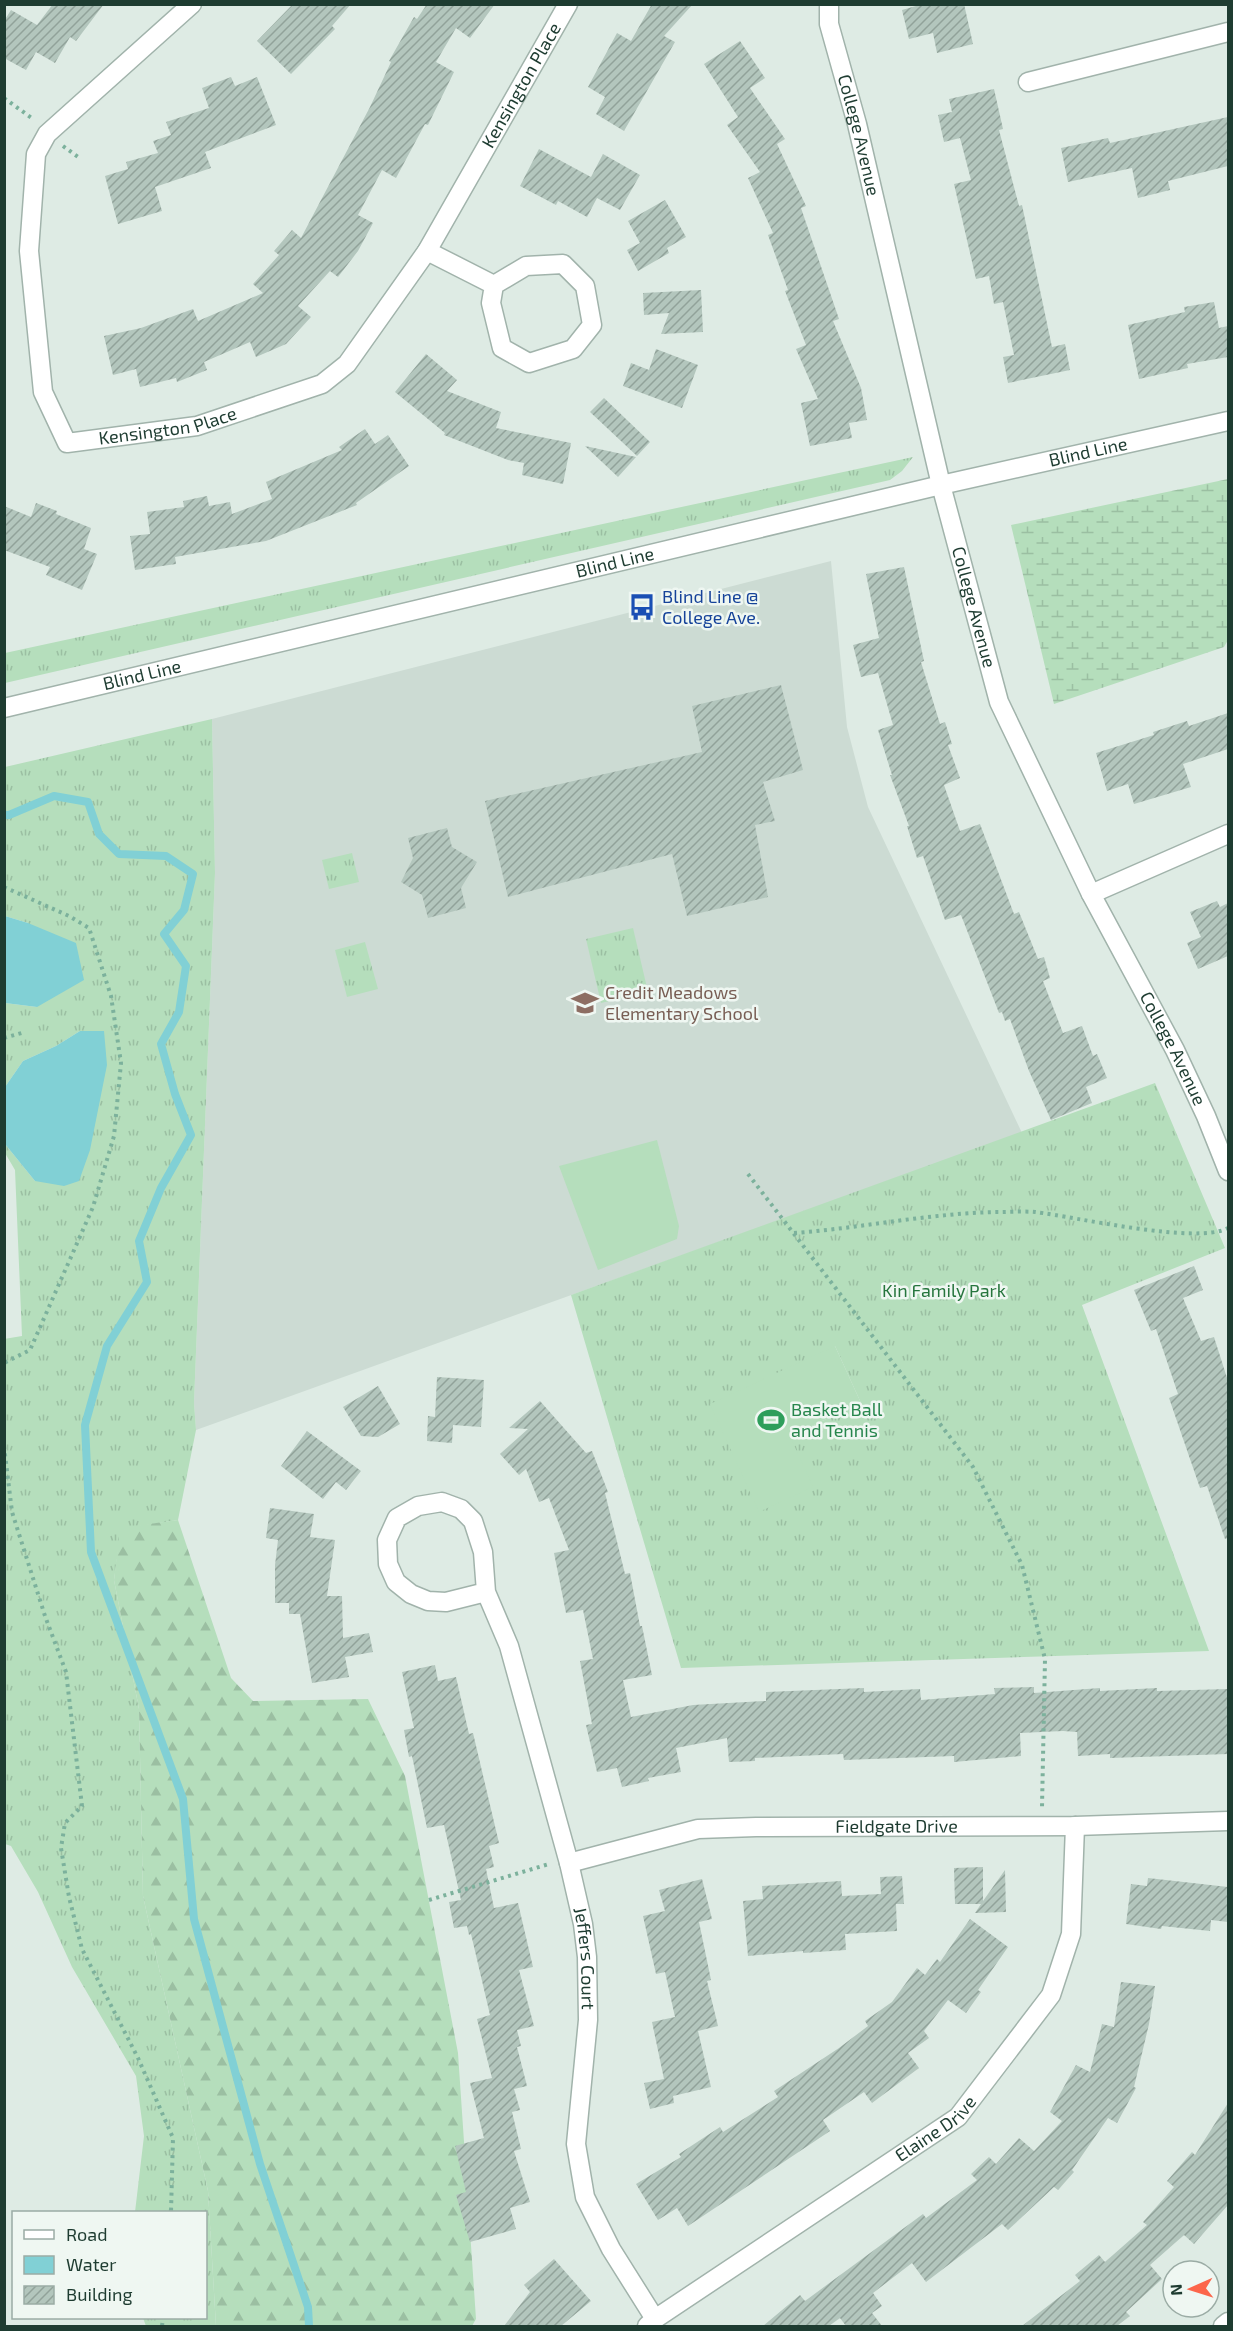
<svg xmlns="http://www.w3.org/2000/svg" width="1233" height="2331" font-family="'Exo 2',sans-serif">
<defs>
<pattern id="grass-tufts" width="24" height="20" patternUnits="userSpaceOnUse" patternTransform="scale(1.5)"><rect width="24" height="20" fill="#b5debc"/><path d="M3 7l-1-3M5 7V3M7 7l1-3M15 17l-1-3M17 17v-4M19 17l1-3" fill="none" stroke="#9bbfa2"/></pattern>
<pattern id="forest-firs" width="22" height="20" patternUnits="userSpaceOnUse" patternTransform="scale(1.5)"><rect width="22" height="20" fill="#b5debc"/><path d="M5 1l3.5 6h-7zM16 11l3.5 6h-7z" fill="#9bbfa2"/></pattern>
<pattern id="wetland-marsh" width="20" height="14" patternUnits="userSpaceOnUse" patternTransform="scale(1.5)"><rect width="20" height="14" fill="#b5debc"/><path d="M1 5h8M5 5V1M11 12h8M15 12V8" fill="none" stroke="#9bbfa2"/></pattern>
<pattern id="building-hatch" width="6" height="6" patternUnits="userSpaceOnUse" patternTransform="scale(1.5)"><rect width="6" height="6" fill="#b3c6bd"/><path d="M-1 1l2-2M0 6l6-6M5 7l2-2" fill="none" stroke="#91a29a"/></pattern>
</defs>
<rect width="100%" height="100%" fill="#deebe4"/>
<!-- built -->
<polygon fill="#ccdbd3" points="831,561 847,727 868,807 1022,1133 196,1430 194,1403 215,873 212,719"/>
<!-- grass -->
<g fill="url(#grass-tufts)" fill-rule="evenodd">
<polygon points="913,457 902,471 890,480 5,683 5,653"/>
<polygon points="212,719 215,873 194,1403 196,1430 178,1520 121,1529 114,1580 139,1709 143,1896 208,2191 216,2326 146,2326 143,2318 206,2318 206,2212 135,2212 144,2136 136,2076 72,1967 38,1892 11,1846 5,1844 4,1339 22,1336 15,1170 5,1153 5,1144 35,1181 80,1031 56,1046 23,1061 5,1087 5,1003 37,1007 28,923 5,916 5,767"/>
<polygon points="352,853 359,882 329,889 322,860"/>
<polygon points="633,928 648,992 601,1003 586,939"/>
<polygon points="365,942 378,989 347,997 335,950"/>
<path d="M1155 1083 1225 1248 1082 1305 1209 1651 681 1668 571 1295ZM835 1346 861 1403 790 1436Z"/>
</g>
<!-- forest -->
<polygon fill="url(#forest-firs)" points="178,1520 231,1678 253,1701 368,1699 405,1776 458,2053 476,2319 472,2326 216,2326 208,2191 143,1896 139,1709 114,1580 120,1528"/>
<!-- wetland -->
<polygon fill="url(#wetland-marsh)" points="1228,479 1228,640 1224,647 1054,704 1011,525"/>
<!-- garden -->
<g fill="#b5debc">
<polygon points="657,1140 679,1226 677,1239 598,1270 559,1166"/>
<polygon points="835,1346 861,1403 790,1436 813,1487 759,1512 710,1404"/>
</g>
<!-- water -->
<g fill="#81d0d5">
<polygon points="5,916 28,923 76,943 84,980 37,1007 5,1003"/>
<polygon points="80,1031 104,1031 107,1065 90,1150 79,1181 64,1186 35,1181 5,1144 5,1087 23,1061 56,1046"/>
</g>
<g fill="none" stroke-linecap="round" stroke-linejoin="round">
<!-- stream -->
<polyline stroke="#81d0d5" stroke-width="8" points="4,815 9,815 54,796 88,802 99,834 119,854 166,856 193,874 184,910 164,934 186,966 179,1012 161,1044 175,1094 191,1135 161,1188 139,1241 147,1282 107,1346 85,1425 91,1552 183,1799 194,1919 260,2164 308,2307 309,2326"/>
</g>
<!-- building -->
<g fill="url(#building-hatch)">
<polygon points="53,4 104,4 76,41 70,37 55,63 36,52 26,70 4,58 4,21 11,10 37,25"/>
<polygon points="293,4 351,4 332,26 335,29 291,74 257,41"/>
<polygon points="427,4 495,4 470,38 456,28 436,62 454,72 428,125 425,124 396,178 382,170 358,215 373,223 358,251 338,277 330,271 298,306 311,317 286,344 256,357 250,342 204,362 207,370 177,382 176,378 140,387 136,369 113,375 104,336 141,328 193,309 198,321 263,293 253,284 279,255 274,251 292,230 301,238 370,107 391,62 389,61 414,17 417,19"/>
<polygon points="652,4 693,4 664,36 675,42 624,131 596,114 605,97 588,87 617,33 631,41"/>
<polygon points="923,4 964,4 973,44 937,53 933,33 909,39 902,10"/>
<polygon points="740,41 765,78 750,88 785,139 777,144 806,206 801,208 839,319 833,321 861,388 867,420 849,423 852,438 810,446 801,403 818,399 796,349 806,345 785,291 788,290 768,235 773,233 748,178 760,172 727,125 738,117 704,64"/>
<polygon points="231,77 235,86 257,77 276,125 205,152 211,168 155,187 162,211 118,224 105,176 128,169 126,162 158,153 153,141 171,135 166,122 209,108 202,88"/>
<polygon points="994,89 1003,129 999,130 1019,206 1022,205 1052,347 1065,344 1070,370 1008,383 1003,357 1014,355 1003,302 994,304 989,276 976,279 954,184 971,180 960,138 944,142 938,115 952,112 949,99"/>
<polygon points="1228,117 1228,166 1168,181 1170,190 1138,198 1132,168 1068,182 1061,148 1108,138 1110,143"/>
<polygon points="539,149 591,177 603,154 640,175 620,210 597,198 587,217 558,201 556,205 520,186"/>
<polygon points="665,200 686,237 667,248 669,253 638,271 627,250 640,243 628,221"/>
<polygon points="701,290 703,332 661,334 669,313 644,315 643,293"/>
<polygon points="1214,302 1219,328 1228,326 1228,357 1187,364 1188,368 1139,379 1128,325 1185,312 1184,307"/>
<polygon points="656,349 698,365 682,408 623,386 631,363 649,370"/>
<polygon points="426,354 457,380 447,391 501,412 496,428 571,443 563,484 522,475 524,463 508,460 444,435 445,433 395,392"/>
<polygon points="604,398 650,442 637,456 590,412"/>
<polygon points="365,429 375,444 388,435 409,466 356,503 357,505 266,541 175,557 176,564 135,570 130,536 150,534 147,512 184,507 183,501 207,496 209,506 230,502 232,514 272,499 266,482 342,450 339,447"/>
<polygon points="585,446 636,457 618,477"/>
<polygon points="36,503 57,511 56,514 91,528 84,549 97,554 82,590 46,575 50,567 4,550 4,506 31,517"/>
<polygon points="904,567 924,661 921,662 940,724 945,722 952,744 948,745 960,778 944,785 960,831 980,824 1014,914 1019,912 1038,959 1044,957 1050,978 1043,981 1063,1033 1082,1026 1093,1056 1097,1054 1107,1078 1086,1087 1092,1103 1051,1120 1029,1071 1010,1019 1005,1021 1002,1012 999,1013 961,915 945,920 923,856 917,858 907,826 909,826 890,775 892,775 878,730 893,725 878,673 861,677 853,645 879,638 866,574"/>
<polygon points="781,685 803,770 763,782 775,821 755,825 768,897 687,916 672,854 508,897 485,801 702,752 692,706"/>
<polygon points="1228,713 1228,749 1183,764 1191,787 1134,804 1128,784 1107,791 1096,753 1154,735 1153,732 1187,721 1189,726"/>
<polygon points="447,828 452,847 477,862 461,888 466,908 428,918 422,895 401,882 413,858 408,838"/>
<polygon points="1217,901 1220,907 1228,903 1228,956 1198,969 1187,943 1201,937 1190,912"/>
<polygon points="1194,1266 1203,1290 1183,1298 1201,1341 1214,1337 1228,1381 1228,1538 1225,1539 1207,1486 1200,1488 1169,1398 1178,1394 1156,1329 1151,1331 1134,1290"/>
<polygon points="437,1377 484,1380 481,1427 453,1425 452,1443 427,1441 428,1416 435,1417"/>
<polygon points="378,1386 400,1424 378,1437 361,1436 343,1407"/>
<polygon points="540,1401 586,1453 592,1451 608,1492 605,1493 625,1574 630,1573 640,1626 642,1626 652,1675 623,1680 631,1717 693,1705 766,1701 766,1692 864,1688 864,1692 920,1689 921,1700 995,1694 994,1688 1034,1687 1034,1693 1100,1688 1100,1691 1157,1688 1157,1691 1228,1689 1228,1754 1110,1758 1110,1754 1078,1756 1077,1732 1063,1731 1020,1733 1021,1756 954,1762 954,1756 844,1760 843,1754 755,1758 755,1761 729,1762 727,1738 676,1748 681,1772 648,1778 649,1781 622,1787 617,1768 597,1772 586,1725 592,1724 580,1661 593,1659 583,1610 566,1613 554,1553 569,1550 549,1498 539,1502 526,1469 519,1475 500,1454 528,1429 509,1428"/>
<polygon points="307,1431 361,1471 346,1490 336,1482 323,1499 281,1466"/>
<polygon points="270,1508 314,1514 310,1537 335,1540 327,1596 342,1596 343,1638 369,1633 373,1652 345,1657 349,1677 312,1683 300,1614 289,1614 289,1603 275,1603 275,1565 278,1540 266,1538"/>
<polygon points="435,1665 438,1681 456,1677 469,1734 473,1733 499,1843 489,1846 494,1867 486,1869 494,1908 518,1903 533,1967 519,1970 534,2026 517,2030 521,2046 517,2047 527,2086 514,2089 520,2110 512,2112 521,2149 514,2151 530,2202 510,2208 516,2229 470,2242 456,2195 466,2192 455,2146 484,2138 470,2083 492,2078 477,2019 490,2015 471,1934 469,1935 467,1926 454,1928 449,1902 461,1900 444,1825 427,1828 412,1756 409,1757 404,1730 414,1728 402,1672"/>
<polygon points="983,1867 983,1901 1005,1870 1006,1912 975,1913 981,1904 955,1904 954,1868"/>
<polygon points="902,1876 904,1904 896,1904 897,1931 845,1934 846,1950 803,1953 803,1951 748,1956 743,1901 763,1899 762,1886 841,1881 842,1896 881,1894 880,1877"/>
<polygon points="1148,1878 1228,1887 1228,1922 1211,1920 1210,1931 1162,1926 1161,1929 1126,1924 1131,1884 1147,1886"/>
<polygon points="702,1879 712,1919 699,1922 711,1980 707,1981 718,2026 698,2031 711,2087 673,2096 674,2103 650,2109 644,2083 664,2079 652,2022 675,2017 665,1972 656,1974 643,1916 665,1911 659,1890"/>
<polygon points="970,1919 1008,1947 978,1990 981,1992 966,2013 948,2000 924,2031 929,2038 908,2053 919,2068 872,2103 864,2092 823,2120 830,2131 688,2226 677,2208 658,2220 636,2184 681,2157 679,2154 720,2127 723,2132 778,2097 774,2091 839,2048 868,2026 865,2021 892,2002 917,1968 925,1975 937,1959 940,1962"/>
<polygon points="1121,1982 1155,1986 1149,2024 1134,2087 1136,2088 1117,2123 1108,2118 1072,2170 1074,2172 1058,2190 1054,2187 1008,2230 1002,2224 926,2282 912,2263 873,2293 882,2306 872,2313 882,2326 846,2326 840,2318 829,2326 763,2326 800,2295 805,2301 923,2214 926,2218 977,2180 971,2174 989,2157 996,2164 1019,2138 1034,2151 1062,2121 1050,2112 1076,2065 1090,2072 1102,2024 1114,2027"/>
<polygon points="1228,2103 1228,2205 1194,2244 1184,2235 1150,2265 1162,2279 1126,2312 1130,2316 1117,2326 1022,2326 1080,2281 1075,2275 1099,2255 1105,2262 1147,2225 1143,2222 1174,2187 1167,2181 1192,2152 1195,2155"/>
<polygon points="554,2259 591,2301 561,2326 504,2326 530,2292 524,2285"/>
</g>
<g fill="none" stroke-linecap="round" stroke-linejoin="round">
<defs>
<g id="minor">
<path id="s1" d="M192 4 47 134 36 154 29 251 43 392 67 443 197 426 322 384 347 364 427 251 568 4"/>
<path id="s2" d="M829 4V24L857 124 941 485 999 702 1091 894 1175 1050 1206 1116 1228 1171"/>
<polyline points="1028,82 1228,32"/>
<polyline points="427,251 494,285 526,266 563,264 585,286 592,325 573,349 529,363 502,348 491,303 494,285"/>
<polyline points="1091,894 1228,834"/>
<path id="s3" d="M486 1592 446 1602 428 1601 411 1594 396 1582 388 1564 387 1540 397 1518 418 1506 442 1502 461 1509 473 1521 483 1552 486 1592 509 1646 569 1863 583 1924 587 1957 588 2020 576 2144 585 2197 611 2249 655 2319"/>
<path id="s4" d="M569 1863 698 1829 756 1827 1075 1826 1228 1821"/>
<path id="s5" d="M647 2326 655 2319 958 2117 1051 1995 1071 1934 1075 1826"/>
<polyline points="1223,2326 1228,2322"/>
</g>
<g id="tertiary">
<path id="s6" d="M4 708 941 485 1228 421"/>
</g>
</defs>
<!-- minor casing -->
<use href="#minor" stroke="#a1b3ab" stroke-width="21"/>
<!-- tertiary casing -->
<use href="#tertiary" stroke="#a1b3ab" stroke-width="21"/>
<!-- path -->
<g stroke="#7cb19c" stroke-width="4" stroke-dasharray="3 4.5" stroke-linecap="butt">
<polyline points="4,98 33,119"/>
<polyline points="63,146 81,159"/>
<polyline points="4,887 69,916 89,928 111,996 121,1063 114,1136 93,1207 30,1350 4,1363"/>
<polyline points="4,1038 25,1032"/>
<polyline points="748,1174 973,1467 1022,1565 1045,1659 1042,1807"/>
<path d="M794 1233C863 1228 930 1213 998 1212 1010 1212 1023 1211 1035 1212 1076 1217 1197 1245 1228 1228"/>
<polyline points="4,1446 12,1512 45,1616 66,1672 82,1806 65,1823 61,1848 69,1897 82,1949 138,2058 173,2138 171,2212"/>
<polyline points="429,1900 549,1864"/>
<polyline points="162,2326 163,2318"/>
</g>
<!-- minor -->
<use href="#minor" stroke="#fff" stroke-width="18"/>
<!-- tertiary -->
<use href="#tertiary" stroke="#fff" stroke-width="18"/>
</g>
<!-- icons -->
<defs>
<symbol id="bus-bare" viewBox="-9 -9 18 18"><path d="M-5-6H5V4H4V6H2V4H-2V6H-4V4H-5ZM-3.5-4V0h7V-4ZM-3.5 1.2v1.5H-2V1.2ZM2 1.2v1.5H3.5V1.2Z" fill="#1a4fb4" stroke="#eff7f2" stroke-width="2.5" paint-order="stroke"/></symbol>
<symbol id="school-bare" viewBox="-9 -9 18 18"><path d="M0-5L7-2L0 1L-7-2ZM-4 1L0 2.5L4 1V4Q0 6-4 4Z" fill="#8d6e63" stroke="#eff7f2" stroke-width="2.5" paint-order="stroke"/></symbol>
<symbol id="stadium-bare" viewBox="-9 -9 18 18"><path d="M0-5a6.5 5 0 1 0 0 10a6.5 5 0 1 0 0-10ZM-3.5-1.8h7v3.6h-7Z" fill="#2e9e5b" stroke="#eff7f2" stroke-width="2.5" paint-order="stroke"/></symbol>
</defs>
<g fill-rule="evenodd">
<use href="#bus-bare" x="623" y="588" width="38" height="38"/>
<use href="#school-bare" x="566" y="984" width="38" height="38"/>
<use href="#stadium-bare" x="752" y="1401" width="38" height="38"/>
</g>
<g text-anchor="middle" stroke-width="5" stroke-linejoin="round" paint-order="stroke">
<!-- street labels -->
<g font-size="18" fill="#1e3c31" stroke="#eff7f2">
<text dy="6" stroke="none"><textPath href="#s1" startOffset="1137">Kensington Place</textPath></text>
<text dy="6" stroke="none"><textPath href="#s2" startOffset="135">College Avenue</textPath></text>
<text dy="6" stroke="none"><textPath href="#s1" startOffset="615">Kensington Place</textPath></text>
<text dy="6" stroke="none"><textPath href="#s6" startOffset="1114">Blind Line</textPath></text>
<text dy="6" stroke="none"><textPath href="#s6" startOffset="628">Blind Line</textPath></text>
<text dy="6" stroke="none"><textPath href="#s2" startOffset="621">College Avenue</textPath></text>
<text dy="6" stroke="none"><textPath href="#s6" startOffset="142">Blind Line</textPath></text>
<text dy="6" stroke="none"><textPath href="#s2" startOffset="1107">College Avenue</textPath></text>
<text dy="6" stroke="none"><textPath href="#s4" startOffset="332">Fieldgate Drive</textPath></text>
<text dy="6" stroke="none"><textPath href="#s3" startOffset="704">Jeffers Court</textPath></text>
<text dy="6" stroke="none"><textPath href="#s5" startOffset="350">Elaine Drive</textPath></text>
</g>
<!-- transit labels -->
<g font-size="18" fill="#164399" stroke="#eff7f2" text-anchor="start">
<text x="662" y="603">Blind Line @<tspan x="662" dy="21">College Ave.</tspan></text>
</g>
<!-- education labels -->
<g font-size="18" fill="#785e54" stroke="#eff7f2" text-anchor="start">
<text x="605" y="999">Credit Meadows<tspan x="605" dy="21">Elementary School</tspan></text>
</g>
<!-- park labels -->
<g font-size="18" fill="#26753d" stroke="#eff7f2">
<text x="944" y="1297">Kin Family Park</text>
</g>
<!-- leisure labels -->
<g font-size="18" fill="#27864d" stroke="#eff7f2" text-anchor="start">
<text x="791" y="1416">Basket Ball<tspan x="791" dy="21">and Tennis</tspan></text>
</g>
</g>
<!-- border -->
<rect width="1233" height="2331" fill="none" stroke="#1e3c31" stroke-width="12"/>
<!-- legend -->
<rect x="12" y="2211" width="195" height="108" fill="#eff7f2" stroke="#9baca5" stroke-width="1.5"/>
<rect x="24" y="2230" width="30" height="9" fill="#ffffff" stroke="#9baca5" stroke-width="1.5"/>
<text x="66" y="2241" font-size="18" fill="#1e3c31">Road</text>
<rect x="24" y="2256" width="30" height="18" fill="#81d0d5" stroke="#9baca5" stroke-width="1.5"/>
<text x="66" y="2271" font-size="18" fill="#1e3c31">Water</text>
<rect x="24" y="2286" width="30" height="18" fill="url(#building-hatch)" stroke="#9baca5" stroke-width="1.5"/>
<text x="66" y="2301" font-size="18" fill="#1e3c31">Building</text>
<!-- north arrow -->
<g transform="translate(1191 2289) rotate(267)"><circle r="28" fill="#eff7f2" stroke="#9baca5" stroke-width="1.5"/>
<path d="M0-4.5L10 22L0 15L-10 22Z" fill="#fc664b"/>
<text y="-9" font-size="16" font-weight="bold" text-anchor="middle" fill="#1e3c31">N</text>
</g>
</svg>
